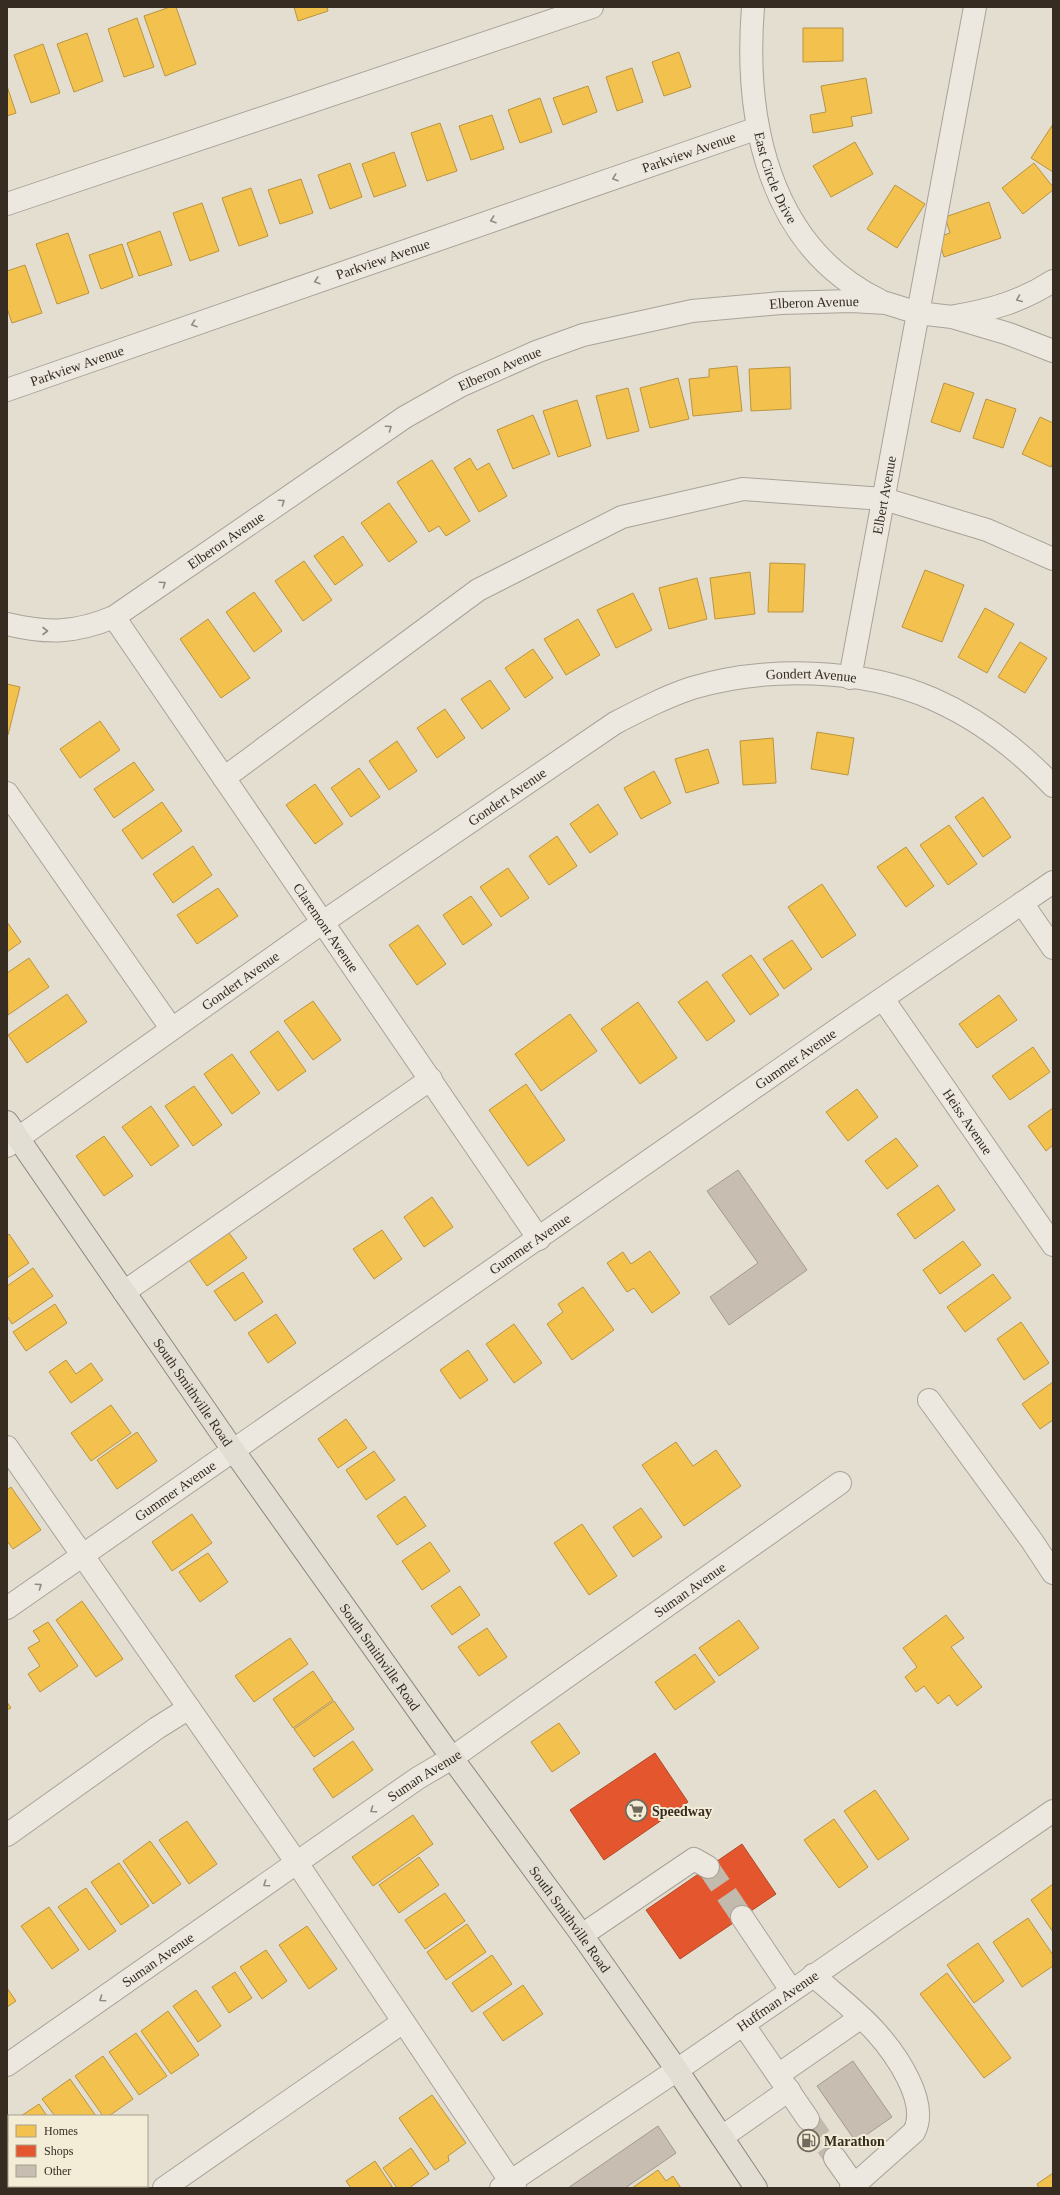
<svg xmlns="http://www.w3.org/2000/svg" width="1060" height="2195" font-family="'Times New Roman',serif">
<rect width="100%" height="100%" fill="#e3ded0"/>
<!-- homes -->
<g fill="#f2c14e" stroke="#ba9440">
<polygon points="170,7 176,7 196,64 165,76 144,16"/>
<polygon points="294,7 327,7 328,11 298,21"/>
<polygon points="137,18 154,67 124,77 108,29"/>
<polygon points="803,28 843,28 843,61 803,62"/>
<polygon points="87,33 103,81 74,92 57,44"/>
<polygon points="43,44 60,93 31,103 14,55"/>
<polygon points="679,52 691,87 664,96 652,62"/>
<polygon points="632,68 643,102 617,111 606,77"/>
<polygon points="866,78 872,113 851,117 853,126 813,133 810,115 826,112 821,86"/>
<polygon points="7,86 16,113 7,116"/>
<polygon points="588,86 597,112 563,125 553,98"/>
<polygon points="540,98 552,132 520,143 508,110"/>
<polygon points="492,115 504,149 471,160 459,126"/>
<polygon points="440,123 457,171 427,181 411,133"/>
<polygon points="1053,124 1053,172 1031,158"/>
<polygon points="855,142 873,174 831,197 813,166"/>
<polygon points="394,152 406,186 374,197 362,164"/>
<polygon points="350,163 362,197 330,209 318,175"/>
<polygon points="1034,163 1053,187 1053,190 1023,214 1002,188"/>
<polygon points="301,179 313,213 280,224 268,190"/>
<polygon points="895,185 925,204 897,248 867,229"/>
<polygon points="251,188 268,236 239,246 222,198"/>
<polygon points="989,202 1001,238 944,257 938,237 950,233 945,217"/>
<polygon points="202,203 219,251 190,261 173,213"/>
<polygon points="160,231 172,265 139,276 127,243"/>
<polygon points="68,233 89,293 57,304 36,244"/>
<polygon points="122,244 133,277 101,289 89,255"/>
<polygon points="25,265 42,313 12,323 7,308 7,271"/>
<polygon points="737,366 742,411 693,416 689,379 709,377 709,369"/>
<polygon points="790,367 791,409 751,411 749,369"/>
<polygon points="678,378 689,419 650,428 640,388"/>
<polygon points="944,383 974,393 960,432 931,422"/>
<polygon points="628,388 639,431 607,439 596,396"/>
<polygon points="986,399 1016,409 1003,448 973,438"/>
<polygon points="577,400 591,446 558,457 543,411"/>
<polygon points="533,415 550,454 513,469 497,430"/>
<polygon points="1040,417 1053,423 1053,463 1051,467 1022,454"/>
<polygon points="470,458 477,470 489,463 507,496 479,512 454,468"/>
<polygon points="432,460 470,521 446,536 439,526 429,532 397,482"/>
<polygon points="389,503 417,542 389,562 361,523"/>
<polygon points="343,536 363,565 335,585 314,556"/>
<polygon points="304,561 332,600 303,621 275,581"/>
<polygon points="770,563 805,564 803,612 768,612"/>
<polygon points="925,570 964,585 942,642 902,627"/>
<polygon points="750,572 755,614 715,619 710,578"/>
<polygon points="697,578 707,619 669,629 659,588"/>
<polygon points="254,592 282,631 254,652 226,612"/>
<polygon points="633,593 652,630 616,648 597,610"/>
<polygon points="985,608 1014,624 987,673 958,657"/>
<polygon points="208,619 250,678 221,698 180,639"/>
<polygon points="578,619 600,655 566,675 544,639"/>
<polygon points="1020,642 1047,658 1025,693 998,677"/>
<polygon points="533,649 553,678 525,698 505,668"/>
<polygon points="490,680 510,709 482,729 461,699"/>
<polygon points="7,684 20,687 8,735 7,735"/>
<polygon points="445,709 465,738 437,758 417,728"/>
<polygon points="100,721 120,750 80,778 60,749"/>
<polygon points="817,732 854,738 848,775 811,769"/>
<polygon points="773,738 776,783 743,785 740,741"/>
<polygon points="397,741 417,771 389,790 369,761"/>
<polygon points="708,749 719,783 686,793 675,759"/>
<polygon points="134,762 154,790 114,818 94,789"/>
<polygon points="359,768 380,797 351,817 331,788"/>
<polygon points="654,771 671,803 641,819 624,788"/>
<polygon points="315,784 343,824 315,844 286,805"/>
<polygon points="983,797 1011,837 983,857 955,817"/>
<polygon points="162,802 182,831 142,859 122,830"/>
<polygon points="598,804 618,834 590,853 570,824"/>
<polygon points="949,825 977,864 948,885 920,845"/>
<polygon points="557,836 577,866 549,885 529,856"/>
<polygon points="193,846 212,875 173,903 153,874"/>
<polygon points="906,847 934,886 906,907 877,867"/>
<polygon points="508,868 529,898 501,917 480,887"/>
<polygon points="822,884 856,935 822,958 788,907"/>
<polygon points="218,888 238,916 197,944 177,915"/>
<polygon points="471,896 492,925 463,945 443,915"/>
<polygon points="7,922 21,942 7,952"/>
<polygon points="418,925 446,964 417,985 389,945"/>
<polygon points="792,940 812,969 784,989 763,959"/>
<polygon points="751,955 779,995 750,1015 722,975"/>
<polygon points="29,958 49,987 8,1015 7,973"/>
<polygon points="707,981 735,1021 707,1041 678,1002"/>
<polygon points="67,994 87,1022 27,1063 8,1035"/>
<polygon points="999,995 1017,1020 977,1048 959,1024"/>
<polygon points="313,1001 341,1040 313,1060 284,1021"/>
<polygon points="638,1002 677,1058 640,1084 601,1029"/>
<polygon points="570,1014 597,1051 541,1091 515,1054"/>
<polygon points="278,1031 306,1071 278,1091 250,1052"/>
<polygon points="1033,1047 1050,1072 1010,1100 992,1076"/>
<polygon points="232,1054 260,1093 232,1114 204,1074"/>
<polygon points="526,1084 565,1140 528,1166 489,1110"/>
<polygon points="194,1086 222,1125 193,1146 165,1106"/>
<polygon points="857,1089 878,1117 848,1141 826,1112"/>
<polygon points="151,1106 179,1146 151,1166 122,1127"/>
<polygon points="1053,1108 1053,1145 1046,1151 1028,1126"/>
<polygon points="104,1136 133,1176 104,1196 76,1156"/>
<polygon points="896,1138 918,1166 887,1189 865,1161"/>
<polygon points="938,1185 955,1210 915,1239 897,1214"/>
<polygon points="432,1197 453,1227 424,1247 404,1217"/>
<polygon points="227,1230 247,1258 207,1286 187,1257"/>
<polygon points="382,1230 402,1259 374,1279 353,1249"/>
<polygon points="9,1234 29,1263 7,1278 7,1236"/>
<polygon points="963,1241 981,1265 940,1294 923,1270"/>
<polygon points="650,1251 680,1293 652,1313 634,1288 627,1292 607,1263 623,1252 631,1264"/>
<polygon points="33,1268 53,1296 12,1324 7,1316 7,1286"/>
<polygon points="243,1272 263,1302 235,1321 214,1291"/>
<polygon points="993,1274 1011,1298 965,1332 947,1307"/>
<polygon points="583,1287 614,1330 572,1360 547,1324 563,1312 558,1304"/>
<polygon points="55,1304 67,1323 26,1351 13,1332"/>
<polygon points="276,1314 296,1343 268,1363 248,1333"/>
<polygon points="1021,1322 1049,1363 1024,1380 997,1339"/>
<polygon points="514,1324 542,1363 514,1383 486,1344"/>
<polygon points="468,1350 488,1380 460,1399 440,1370"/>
<polygon points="66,1360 76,1374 91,1363 103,1380 71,1403 49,1372"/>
<polygon points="1053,1382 1053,1420 1040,1429 1022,1404"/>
<polygon points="111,1405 131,1433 91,1461 71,1433"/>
<polygon points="346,1419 367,1448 338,1468 318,1439"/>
<polygon points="137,1432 157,1461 117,1489 97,1460"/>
<polygon points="676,1442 693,1466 716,1450 741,1486 684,1526 642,1465"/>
<polygon points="374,1451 395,1480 366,1500 346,1470"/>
<polygon points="11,1487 41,1530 13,1549 7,1541 7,1490"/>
<polygon points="405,1496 426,1526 397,1545 377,1516"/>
<polygon points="641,1508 662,1537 633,1557 613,1527"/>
<polygon points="192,1514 212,1543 172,1571 152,1542"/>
<polygon points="582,1524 617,1576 589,1595 554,1543"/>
<polygon points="430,1542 450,1571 422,1590 402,1561"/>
<polygon points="208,1553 228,1582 200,1602 179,1572"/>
<polygon points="460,1586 480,1615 452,1635 431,1606"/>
<polygon points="82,1601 123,1659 96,1677 56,1620"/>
<polygon points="946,1615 964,1638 951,1647 982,1687 957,1706 949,1695 938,1704 924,1686 916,1692 905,1677 917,1667 903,1648"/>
<polygon points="739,1620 759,1648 719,1676 699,1648"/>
<polygon points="48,1622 78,1666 40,1692 28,1674 40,1666 28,1648 40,1641 33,1631"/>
<polygon points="487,1628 507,1657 479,1676 458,1647"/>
<polygon points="290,1638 308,1664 254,1702 235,1676"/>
<polygon points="695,1654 715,1682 675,1710 655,1682"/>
<polygon points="313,1671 333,1700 293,1728 273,1699"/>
<polygon points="334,1701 354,1729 314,1757 294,1729"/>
<polygon points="7,1702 11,1708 7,1710"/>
<polygon points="559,1723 580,1753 552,1772 531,1742"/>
<polygon points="353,1741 373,1770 333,1798 313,1769"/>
<polygon points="875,1790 909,1839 878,1860 844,1811"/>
<polygon points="413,1815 433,1844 373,1886 352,1857"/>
<polygon points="834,1819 868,1867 839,1888 804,1840"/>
<polygon points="187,1821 217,1864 189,1884 159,1840"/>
<polygon points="150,1841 181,1884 153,1904 123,1861"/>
<polygon points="419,1857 439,1885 399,1913 379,1885"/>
<polygon points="119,1863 149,1906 121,1925 91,1882"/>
<polygon points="1053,1884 1053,1932 1031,1900"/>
<polygon points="86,1888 116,1931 89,1950 58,1907"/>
<polygon points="445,1893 465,1921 425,1949 405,1920"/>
<polygon points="49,1907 79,1950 52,1969 21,1926"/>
<polygon points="1028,1918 1053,1955 1053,1966 1022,1987 993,1942"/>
<polygon points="467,1924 486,1952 446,1980 427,1952"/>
<polygon points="307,1926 337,1969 309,1989 279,1945"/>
<polygon points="978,1943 1004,1981 974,2003 947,1965"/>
<polygon points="266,1950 287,1981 262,1999 240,1967"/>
<polygon points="492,1955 512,1984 472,2012 452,1983"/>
<polygon points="235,1972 252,1998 229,2013 212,1987"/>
<polygon points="947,1973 1011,2058 984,2078 920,1994"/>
<polygon points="523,1985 543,2014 503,2041 483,2013"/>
<polygon points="7,1988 16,2001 7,2007"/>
<polygon points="196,1990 221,2026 198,2042 173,2006"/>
<polygon points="168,2011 199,2055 171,2074 141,2031"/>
<polygon points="136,2033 167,2076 139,2095 109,2052"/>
<polygon points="103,2056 133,2099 109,2116 103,2116 75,2076"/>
<polygon points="70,2079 96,2116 55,2116 42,2099"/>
<polygon points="432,2095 466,2143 448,2156 449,2161 435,2170 399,2118"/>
<polygon points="39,2104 47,2116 21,2116"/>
<polygon points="7,2136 9,2139 9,2173 7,2175"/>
<polygon points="411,2148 429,2174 409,2188 397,2188 383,2168"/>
<polygon points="375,2161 393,2188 351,2188 346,2181"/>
<polygon points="658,2170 666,2181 673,2176 681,2188 632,2188"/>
<polygon points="1053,2173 1053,2188 1039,2188 1037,2184"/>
</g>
<!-- shops -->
<g fill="#e4572e" stroke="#b04a2a">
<polygon points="655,1753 688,1802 604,1860 570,1810"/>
<polygon points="742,1844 776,1894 680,1959 646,1910"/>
</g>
<!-- building -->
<g fill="#c7bdb1" stroke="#a39a8f">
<polygon points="738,1170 807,1270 729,1325 710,1297 758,1263 707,1191"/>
<polygon points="853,2061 892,2117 856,2142 817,2086"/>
<polygon points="658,2126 676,2153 625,2188 568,2188"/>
</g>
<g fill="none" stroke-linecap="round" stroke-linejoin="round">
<!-- minor-tunnel -->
<g stroke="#c1baad" stroke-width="22" stroke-dasharray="22 11" stroke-linecap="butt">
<polyline points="708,1867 742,1917"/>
<polyline points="808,2119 835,2158"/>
</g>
<defs>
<g id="minor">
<path id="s1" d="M753 7C744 119 768 246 879 300"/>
<polyline points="7,204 592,7"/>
<path d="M955 316C992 310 1022 301 1053 281"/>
<path id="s2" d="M7 390 758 128"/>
<path id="s3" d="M114 617 539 1239"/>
<path id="s4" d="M7 624C48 634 75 633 114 617L405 417 460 386 536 352 583 335 692 311 781 303 851 301 886 303 918 313 952 317 1009 334 1053 351"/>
<path id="s5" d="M850 678 975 7"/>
<polyline points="224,778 478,590 622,517 743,489 884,499 987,530 1053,559"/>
<polyline points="7,793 171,1028"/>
<polyline points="1022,903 1053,948"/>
<path id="s6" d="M883 999 1053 1245"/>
<path id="s7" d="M7 1146 323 922 615 723C640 710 665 697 692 688 766 666 862 668 933 699 978 719 1019 750 1053 786"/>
<polyline points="124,1292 431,1079"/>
<polyline points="929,1400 1032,1541 1053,1573"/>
<polyline points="7,1447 297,1863 515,2188"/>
<path id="s8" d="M7 1608 851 1020 1053 882"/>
<polyline points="7,1835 157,1728 189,1708"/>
<polyline points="742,1917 791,1990"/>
<polyline points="582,1935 694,1859 708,1867"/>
<path d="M813 1975C833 1993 857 2011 875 2031 895 2053 930 2102 914 2132L851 2188"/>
<polyline points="743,2024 808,2119"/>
<path id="s9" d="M7 2065 418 1778 452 1758 840 1483"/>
<polyline points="778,2075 860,2018"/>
<polyline points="722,2137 789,2090"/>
<polyline points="835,2158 854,2185"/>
<polyline points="164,2188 403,2022"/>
<path id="s10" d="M501 2188 677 2070 1053 1811"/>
</g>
<g id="major">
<path id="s11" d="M7 1122 233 1450 452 1758 582 1935 677 2070 756 2188"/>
</g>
</defs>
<!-- minor casing -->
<use href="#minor" stroke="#a8a398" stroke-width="24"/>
<!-- major casing -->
<use href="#major" stroke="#8e897f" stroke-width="24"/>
<!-- minor -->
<use href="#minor" stroke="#ece8e0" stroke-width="22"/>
<!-- major -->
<use href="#major" stroke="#e2ded3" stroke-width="22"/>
</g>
<!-- one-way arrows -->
<defs><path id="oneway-chevron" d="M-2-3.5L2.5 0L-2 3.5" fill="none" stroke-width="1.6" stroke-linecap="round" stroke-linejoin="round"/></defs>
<g stroke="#928a80">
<use href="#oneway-chevron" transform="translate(615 178) rotate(161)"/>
<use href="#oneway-chevron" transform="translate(493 220) rotate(161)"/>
<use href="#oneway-chevron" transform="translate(317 281) rotate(161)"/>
<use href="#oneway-chevron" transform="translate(1019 299) rotate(158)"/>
<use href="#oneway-chevron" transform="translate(194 324) rotate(161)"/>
<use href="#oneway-chevron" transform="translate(389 428) rotate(-35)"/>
<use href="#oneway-chevron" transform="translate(282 502) rotate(-35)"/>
<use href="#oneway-chevron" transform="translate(163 584) rotate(-35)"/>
<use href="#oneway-chevron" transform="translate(45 631)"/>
<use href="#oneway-chevron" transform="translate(39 1586) rotate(-35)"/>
<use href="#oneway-chevron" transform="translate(373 1810) rotate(145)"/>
<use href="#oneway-chevron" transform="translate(266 1884) rotate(145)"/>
<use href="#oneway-chevron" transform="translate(102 1999) rotate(145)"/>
</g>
<!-- icons -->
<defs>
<symbol id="supermarket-ring" viewBox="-11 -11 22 22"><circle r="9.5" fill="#f3ecd7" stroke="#736a5e" stroke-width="1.5"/><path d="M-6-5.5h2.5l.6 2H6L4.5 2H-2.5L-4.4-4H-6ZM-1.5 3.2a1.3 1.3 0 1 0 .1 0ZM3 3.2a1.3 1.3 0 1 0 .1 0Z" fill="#736a5e"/></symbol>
<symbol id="fuel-ring" viewBox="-11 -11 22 22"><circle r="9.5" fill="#f3ecd7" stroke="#736a5e" stroke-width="1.5"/><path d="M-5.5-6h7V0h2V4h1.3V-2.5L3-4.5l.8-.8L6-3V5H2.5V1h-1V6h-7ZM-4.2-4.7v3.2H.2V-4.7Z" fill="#736a5e"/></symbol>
</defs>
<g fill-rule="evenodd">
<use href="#supermarket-ring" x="624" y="1798" width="25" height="25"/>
<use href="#fuel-ring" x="796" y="2128" width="25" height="25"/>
</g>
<g text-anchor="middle" stroke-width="4" stroke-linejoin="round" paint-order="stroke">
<!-- street labels -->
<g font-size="14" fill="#372c21" stroke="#f3ecd7">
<text dy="5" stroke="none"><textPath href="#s2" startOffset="722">Parkview Avenue</textPath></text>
<text dy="5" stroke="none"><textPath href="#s1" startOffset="174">East Circle Drive</textPath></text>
<text dy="5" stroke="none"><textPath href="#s2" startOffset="398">Parkview Avenue</textPath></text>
<text dy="5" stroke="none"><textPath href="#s4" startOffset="893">Elberon Avenue</textPath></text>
<text dy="5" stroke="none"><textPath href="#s2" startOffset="74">Parkview Avenue</textPath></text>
<text dy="5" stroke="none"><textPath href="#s4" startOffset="569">Elberon Avenue</textPath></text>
<text dy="5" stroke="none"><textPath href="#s5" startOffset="186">Elbert Avenue</textPath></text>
<text dy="5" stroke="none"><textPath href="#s4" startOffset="245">Elberon Avenue</textPath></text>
<text dy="5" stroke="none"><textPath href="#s7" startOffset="946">Gondert Avenue</textPath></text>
<text dy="5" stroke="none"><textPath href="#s7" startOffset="610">Gondert Avenue</textPath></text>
<text dy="5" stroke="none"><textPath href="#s3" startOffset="376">Claremont Avenue</textPath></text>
<text dy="5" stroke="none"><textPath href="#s7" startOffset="286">Gondert Avenue</textPath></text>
<text dy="5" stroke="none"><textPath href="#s8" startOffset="961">Gummer Avenue</textPath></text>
<text dy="5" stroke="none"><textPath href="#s6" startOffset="149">Heiss Avenue</textPath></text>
<text dy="5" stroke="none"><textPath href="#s8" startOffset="637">Gummer Avenue</textPath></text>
<text dy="5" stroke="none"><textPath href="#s11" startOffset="328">South Smithville Road</textPath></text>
<text dy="5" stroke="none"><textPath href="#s8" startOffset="205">Gummer Avenue</textPath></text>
<text dy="5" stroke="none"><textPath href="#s9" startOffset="832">Suman Avenue</textPath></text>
<text dy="5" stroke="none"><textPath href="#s11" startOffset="652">South Smithville Road</textPath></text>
<text dy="5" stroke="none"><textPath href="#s9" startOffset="508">Suman Avenue</textPath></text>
<text dy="5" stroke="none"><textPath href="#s11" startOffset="976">South Smithville Road</textPath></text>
<text dy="5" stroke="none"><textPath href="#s9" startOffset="184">Suman Avenue</textPath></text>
<text dy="5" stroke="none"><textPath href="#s10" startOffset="334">Huffman Avenue</textPath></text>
</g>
<!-- poi labels -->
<g font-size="14" font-weight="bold" fill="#372c21" stroke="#f3ecd7" text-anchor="start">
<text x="652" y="1816">Speedway</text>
<text x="824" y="2146">Marathon</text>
</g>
</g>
<!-- border -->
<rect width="1060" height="2195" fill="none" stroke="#372c21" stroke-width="16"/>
<!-- legend -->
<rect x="8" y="2115" width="140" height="72" fill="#f3ecd7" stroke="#a89f8e"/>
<rect x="16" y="2125" width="20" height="12" fill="#f2c14e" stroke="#a89f8e"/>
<text x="44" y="2135" font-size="12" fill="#372c21">Homes</text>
<rect x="16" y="2145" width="20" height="12" fill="#e4572e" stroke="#a89f8e"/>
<text x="44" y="2155" font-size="12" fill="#372c21">Shops</text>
<rect x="16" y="2165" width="20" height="12" fill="#c7bdb1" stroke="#a89f8e"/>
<text x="44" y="2175" font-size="12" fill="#372c21">Other</text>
</svg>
